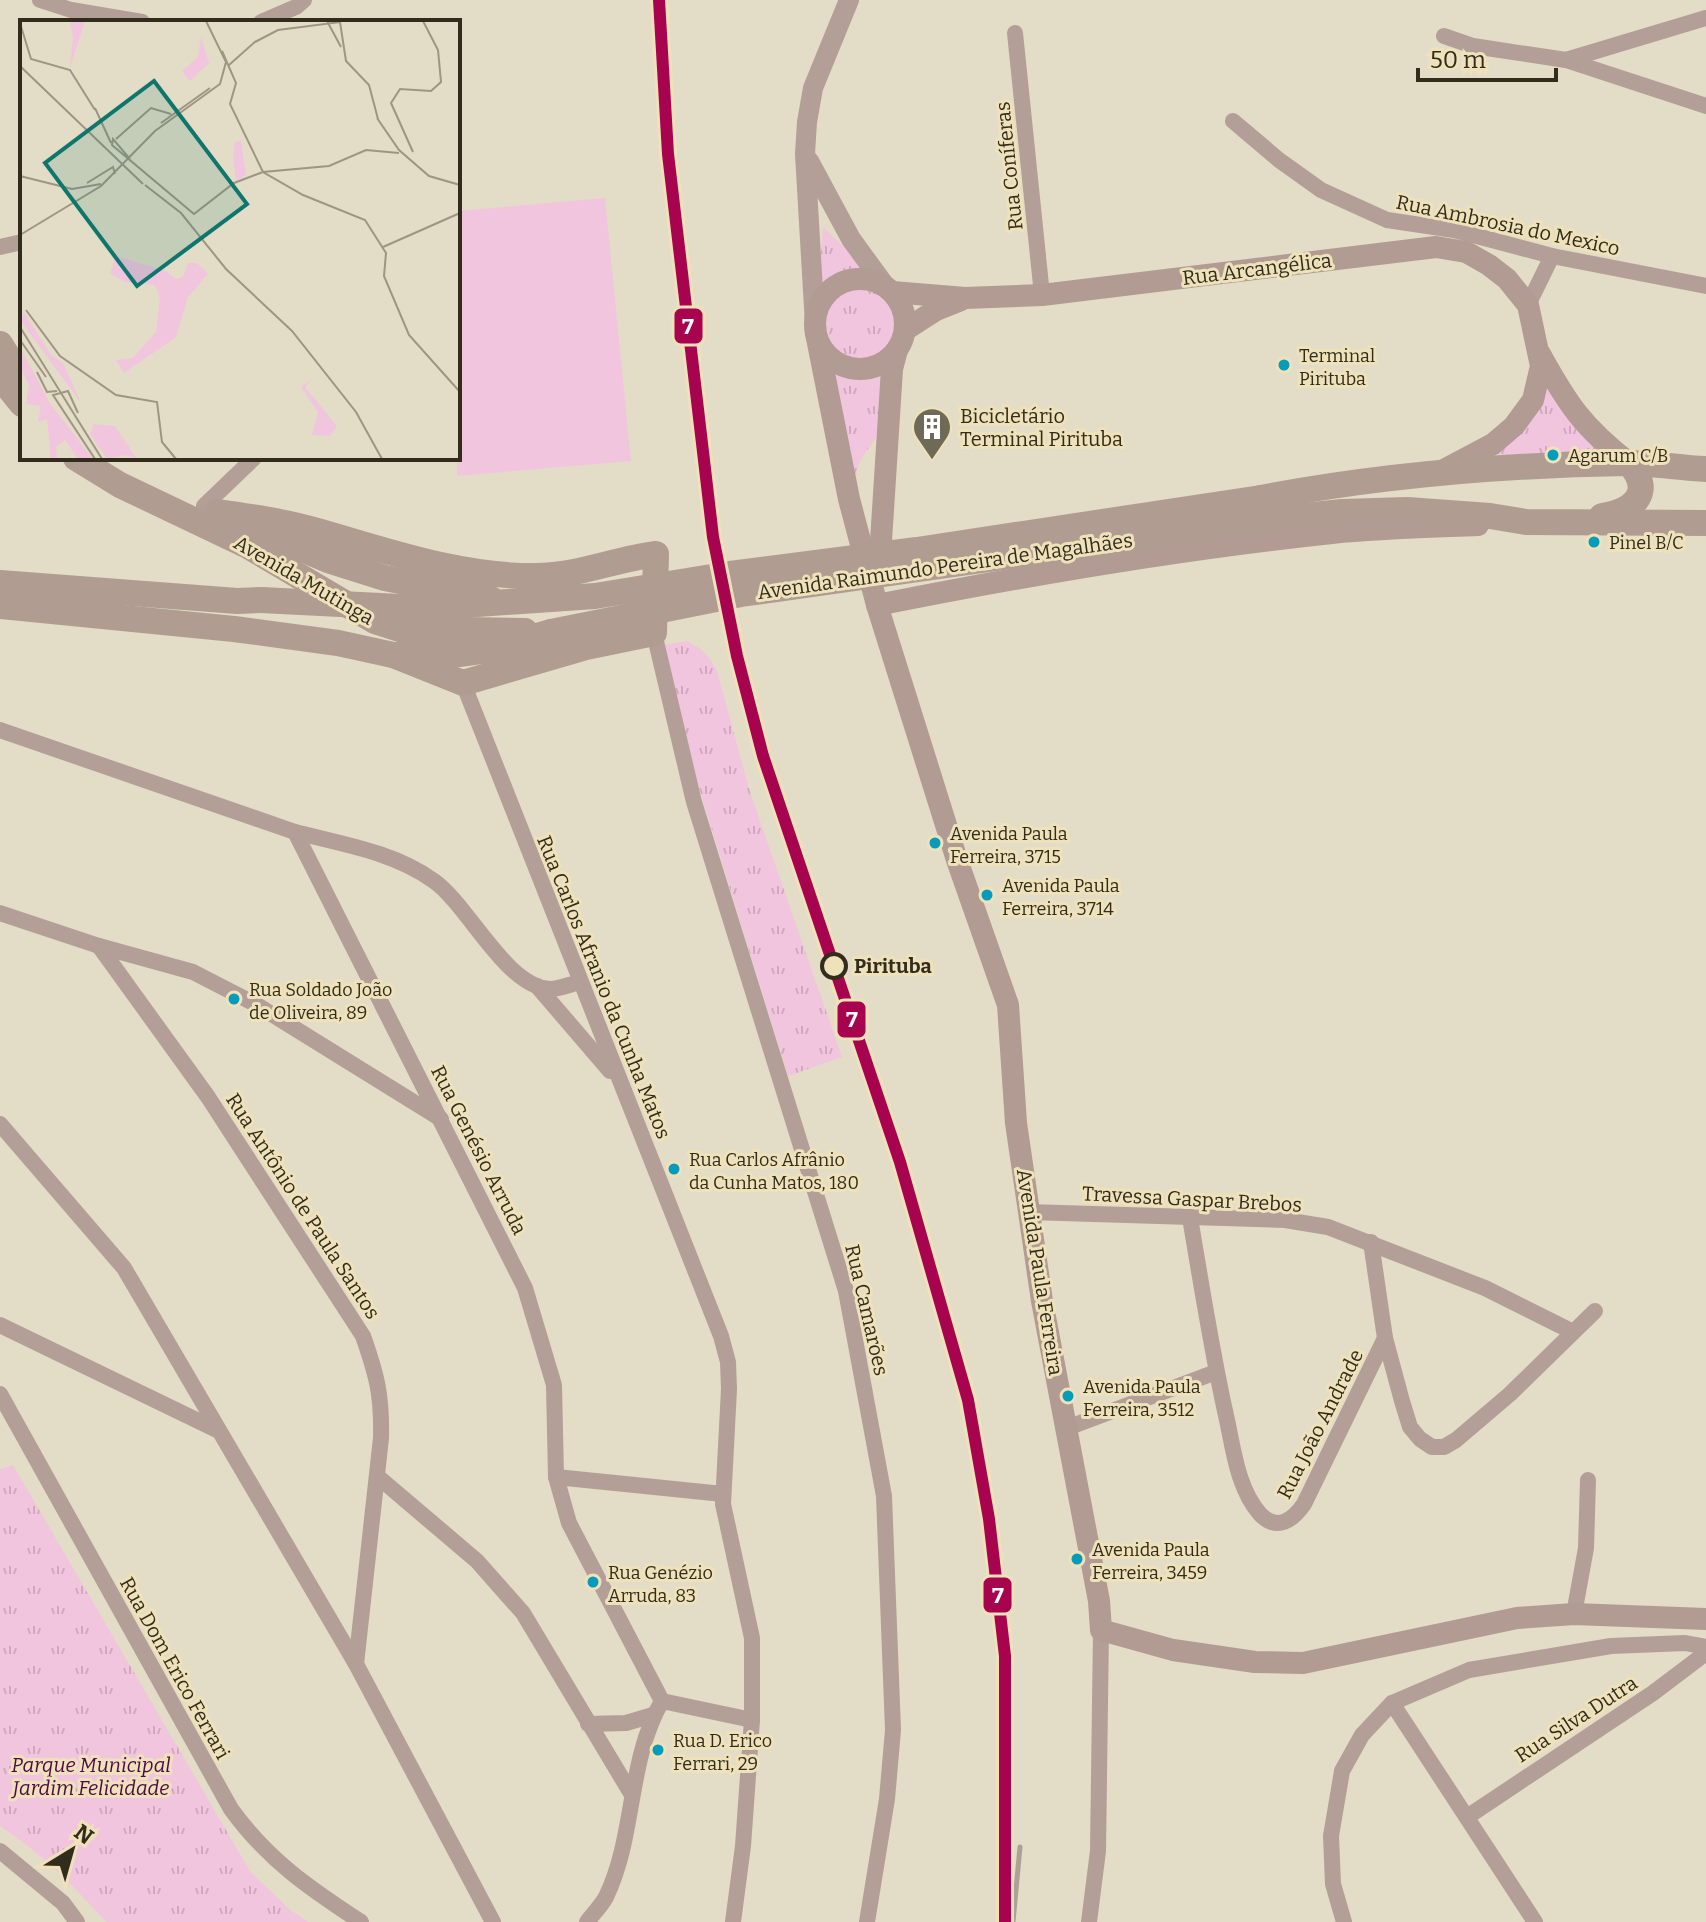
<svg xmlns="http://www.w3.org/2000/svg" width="1706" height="1922" font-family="Bitter,serif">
<defs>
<pattern id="grass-tufts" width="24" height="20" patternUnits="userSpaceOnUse" patternTransform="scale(2)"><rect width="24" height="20" fill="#f2c5df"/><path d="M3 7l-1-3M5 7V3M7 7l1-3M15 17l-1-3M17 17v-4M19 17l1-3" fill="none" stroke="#d0a9bf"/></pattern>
</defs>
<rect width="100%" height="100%" fill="#e3dcc6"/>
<!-- grass -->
<g fill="url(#grass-tufts)">
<path d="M823 227 876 277C851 274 829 276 817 301Z"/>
<circle cx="862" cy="323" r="36"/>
<path d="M830 362C849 375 867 373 889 372 885 391 885 413 879 431 873 448 857 455 856 478Z"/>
<polygon points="1544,383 1603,450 1490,456"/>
<path d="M686 641C702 648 709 655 717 671L750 792 842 1057 788 1076 702 798 659 646Z"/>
<path d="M13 1465 250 1871 289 1909 308 1922H106C73 1885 41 1853 0 1826V1469Z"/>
</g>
<!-- pitch -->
<polygon fill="#f2c5df" points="605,198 631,461 457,476 458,211"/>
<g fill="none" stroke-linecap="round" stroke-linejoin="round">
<!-- minor -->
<g stroke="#b39f97" stroke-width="16">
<polyline points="40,0 71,10 142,22"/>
<polyline points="261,22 296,7 304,0"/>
<polyline points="1015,33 1042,295"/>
<polyline points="1444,36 1473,46 1566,60 1706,106"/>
<polyline points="1566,60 1706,18"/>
<polyline points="1233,121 1279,160 1321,190 1387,220 1454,230 1552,256 1706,286"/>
<polyline points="0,247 22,242"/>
<polyline points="1528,305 1552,256"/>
<polyline points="204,506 254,458"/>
<polyline points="654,633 694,802 846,1291 884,1496 893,1730 887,1799 867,1922"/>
<polyline points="463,683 721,1336 728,1362 729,1389 723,1504 752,1638 752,1720 743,1846 733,1922"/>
<polyline points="0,730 295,832 525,1288 554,1385 556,1477 569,1523 662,1701 752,1720"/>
<path d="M295 832C342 844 394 852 434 881 469 906 506 987 550 989 559 989 571 984 580 982"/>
<polyline points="0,913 99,946 193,972 257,1005 441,1119"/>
<path d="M99 946 208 1097 363 1336C377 1376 382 1395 381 1438L356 1664"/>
<polyline points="537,986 610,1071"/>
<polyline points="0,1124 124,1268 356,1664 493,1922"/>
<polyline points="1029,1212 1285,1220 1328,1227 1485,1288 1571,1331"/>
<path d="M1190 1218C1201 1282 1211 1347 1225 1411 1233 1444 1236 1487 1260 1514 1277 1532 1293 1520 1304 1504L1385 1338"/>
<polyline points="1371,1242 1385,1338 1402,1401 1410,1427 1420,1439 1432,1447 1444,1447 1456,1440 1510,1394 1595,1311"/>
<polyline points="0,1325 217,1430"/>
<path d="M0 1394 231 1809C268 1860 309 1888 361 1922"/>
<polyline points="1067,1428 1216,1372"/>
<polyline points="377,1476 477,1561 523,1613 632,1795"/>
<polyline points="556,1477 723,1494"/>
<polyline points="1574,1614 1586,1548 1588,1480"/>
<polyline points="1392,1703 1535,1922"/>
<polyline points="588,1724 626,1723 653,1715"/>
<polyline points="1467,1817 1653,1693 1706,1653"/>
<polyline points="0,1851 63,1903 77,1922"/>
<path d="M587 1922C593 1914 601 1906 606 1897 636 1835 627 1761 662 1701"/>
<polyline points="1089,1922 1098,1851 1101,1630"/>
<polyline points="1344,1922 1333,1884 1331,1836 1342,1771 1362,1735 1392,1703 1469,1670 1611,1646 1685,1643 1706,1647"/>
</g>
<!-- tertiary -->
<g stroke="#b39f97" stroke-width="20">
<polyline points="809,161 851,239 886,287"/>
<polyline points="815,325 805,154 807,122 813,88 849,0"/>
</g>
<!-- secondary -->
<g stroke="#b19b92" stroke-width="22">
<circle cx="860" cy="324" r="45"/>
<polyline points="892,292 965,298 1042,295 1436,247 1466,252 1489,265 1507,279 1528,305 1541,366 1533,400 1514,426 1493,444 1442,471"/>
<polyline points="905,330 936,310 961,300"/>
<polyline points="817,338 849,499 877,605 957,860 1008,1005 1016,1123 1042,1301 1099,1601 1101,1630 1173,1650 1255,1662 1303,1663 1517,1618 1574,1614 1706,1619"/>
<path d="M1540 354C1568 405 1583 427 1629 463"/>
<polyline points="879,572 892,369 897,350"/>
<path d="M877 605C1027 575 1180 549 1332 533 1381 528 1429 527 1478 525"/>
</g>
<!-- primary -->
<g stroke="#b19c91" stroke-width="26">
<polyline points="0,344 22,379"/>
<polyline points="0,377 22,404"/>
<polyline points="76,458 120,485 248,546 375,621 400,629 525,631"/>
<path d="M1261 498C1382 475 1504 465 1627 463 1653 463 1680 468 1706 469"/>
<path d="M218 512C253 517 287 522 321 532 391 552 462 577 536 576 578 576 616 559 656 554L654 633 586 647 463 683 393 655"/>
<path d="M1602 516C1634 511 1655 492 1629 463"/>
<polyline points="1257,521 1342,512 1407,510 1490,516 1526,522 1706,523"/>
<polyline points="250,527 328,560 385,578 491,599"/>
<polyline points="0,583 237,601 261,600"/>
<polyline points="0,606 234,629 338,643 393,655 459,654 488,650 551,632"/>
</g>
<!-- rail -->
<polyline stroke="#ada196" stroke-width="5" points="1013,1922 1020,1847"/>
<!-- primary-bridge -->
<g stroke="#b19c91" stroke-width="26">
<polyline points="261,600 420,608 595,596 730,574 917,550 1261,498"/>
<polyline points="551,632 741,594 1257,521"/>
</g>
<defs>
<polyline id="rail-1" points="659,0 668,154 713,537 737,656 763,756 900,1162 968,1400 989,1519 1005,1656 1005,1922"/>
</defs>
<!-- rail-1 casing -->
<use href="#rail-1" stroke="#efe2ba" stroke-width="18"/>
<!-- rail-1 -->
<use href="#rail-1" stroke="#a8034f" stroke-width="12"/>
</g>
<!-- icons -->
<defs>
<symbol id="building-pin" viewBox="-11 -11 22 30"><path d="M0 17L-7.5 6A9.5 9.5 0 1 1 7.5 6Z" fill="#6f6a58" stroke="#efe2ba"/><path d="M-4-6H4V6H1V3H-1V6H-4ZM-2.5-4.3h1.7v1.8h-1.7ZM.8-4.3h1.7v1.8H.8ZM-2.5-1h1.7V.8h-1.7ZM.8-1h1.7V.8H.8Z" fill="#fff"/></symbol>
</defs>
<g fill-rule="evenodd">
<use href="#building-pin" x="910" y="405" width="44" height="60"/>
</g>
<!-- markers -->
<g fill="#059cbc" stroke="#efe2ba" stroke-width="3">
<circle cx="1284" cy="365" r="7"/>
<circle cx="1553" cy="455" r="7"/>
<circle cx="1594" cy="542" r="7"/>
<circle cx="935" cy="843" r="7"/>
<circle cx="987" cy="895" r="7"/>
<circle cx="234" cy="999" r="7"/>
<circle cx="674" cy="1169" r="7"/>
<circle cx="1068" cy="1396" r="7"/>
<circle cx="1077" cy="1559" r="7"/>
<circle cx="593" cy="1582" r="7"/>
<circle cx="658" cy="1750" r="7"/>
</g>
<circle fill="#efe2ba" stroke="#312c1c" stroke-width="4" cx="834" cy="966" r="12"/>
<g text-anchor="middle" stroke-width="6" stroke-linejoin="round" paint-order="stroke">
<!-- bus labels -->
<g font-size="18" fill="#312c1c" stroke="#efe2ba" text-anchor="start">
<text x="1299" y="362">Terminal<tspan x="1299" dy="23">Pirituba</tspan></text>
<text x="1568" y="462">Agarum C/B</text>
<text x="1609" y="549">Pinel B/C</text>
<text x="950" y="840">Avenida Paula<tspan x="950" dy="23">Ferreira, 3715</tspan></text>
<text x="1002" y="892">Avenida Paula<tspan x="1002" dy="23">Ferreira, 3714</tspan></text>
<text x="249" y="996">Rua Soldado João<tspan x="249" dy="23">de Oliveira, 89</tspan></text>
<text x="689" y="1166">Rua Carlos Afrânio<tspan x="689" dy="23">da Cunha Matos, 180</tspan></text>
<text x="1083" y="1393">Avenida Paula<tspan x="1083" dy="23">Ferreira, 3512</tspan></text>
<text x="1092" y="1556">Avenida Paula<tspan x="1092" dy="23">Ferreira, 3459</tspan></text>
<text x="608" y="1579">Rua Genézio<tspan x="608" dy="23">Arruda, 83</tspan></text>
<text x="673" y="1747">Rua D. Erico<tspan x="673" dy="23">Ferrari, 29</tspan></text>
</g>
<!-- street labels -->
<g font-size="20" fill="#312c1c" stroke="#efe2ba">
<text transform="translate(1009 166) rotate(-96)" y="7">Rua Coníferas</text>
<text transform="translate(1508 225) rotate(12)" y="7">Rua Ambrosia do Mexico</text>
<text transform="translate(1257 269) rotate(-7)" y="7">Rua Arcangélica</text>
<text transform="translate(945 566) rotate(-8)" y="7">Avenida Raimundo Pereira de Magalhães</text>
<text transform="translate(304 580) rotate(30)" y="7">Avenida Mutinga</text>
<text transform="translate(604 987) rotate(68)" y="7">Rua Carlos Afranio da Cunha Matos</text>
<text transform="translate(479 1150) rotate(63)" y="7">Rua Genésio Arruda</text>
<text transform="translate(1192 1199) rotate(3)" y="7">Travessa Gaspar Brebos</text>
<text transform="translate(303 1206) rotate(57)" y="7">Rua Antônio de Paula Santos</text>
<text transform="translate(1040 1272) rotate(81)" y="7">Avenida Paula Ferreira</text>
<text transform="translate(867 1310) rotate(77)" y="7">Rua Camarões</text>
<text transform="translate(1320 1424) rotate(-63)" y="7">Rua João Andrade</text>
<text transform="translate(175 1668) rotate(61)" y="7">Rua Dom Erico Ferrari</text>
<text transform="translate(1576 1719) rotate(-33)" y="7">Rua Silva Dutra</text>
</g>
<!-- poi labels -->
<g font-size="20" fill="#312c1c" stroke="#efe2ba" text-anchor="start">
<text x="960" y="423">Bicicletário<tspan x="960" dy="23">Terminal Pirituba</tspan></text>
</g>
<!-- stop labels -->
<g font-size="20" font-weight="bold" fill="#312c1c" stroke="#efe2ba" text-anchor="start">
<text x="854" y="973">Pirituba</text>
</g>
<!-- park labels -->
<g font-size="20" font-style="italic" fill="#4d0948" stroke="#efe2ba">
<text x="91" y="1772">Parque Municipal<tspan x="91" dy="23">Jardim Felicidade</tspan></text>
</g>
</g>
<!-- overview -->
<g transform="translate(20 20)">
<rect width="440" height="440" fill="#e3dcc6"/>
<path d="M50 1H65L50 48 53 18ZM221 121 226 155 216 161 213 138 215 122ZM96 236 146 251 156 259 163 257 168 243H177L188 254 168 277 156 317 104 353 96 340 113 338 136 312 140 277 135 265 105 262 90 253Z" fill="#f2c5df"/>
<path d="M4 293 32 336 43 343 61 383 0 300ZM0 327 29 382 73 439H58L45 420 36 427 37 439H31L27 399 18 402 21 386 6 384 9 365 0 347ZM292 359 285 367 317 406 310 416 292 415 298 392 281 367ZM74 404 95 406 117 439 106 435 87 439 70 414Z" fill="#f2c5df"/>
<path d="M181 17 189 43 170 61 162 51 178 37Z" fill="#f2c5df"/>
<path fill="none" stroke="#9c9682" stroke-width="2" d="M307 1 321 27M0 3 11 39 50 50 75 90M235 22 258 10 320 2 326 41 349 65 358 99M202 31 216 63 210 84 243 152 283 175 345 200 366 233 364 256 389 315 440 372M209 45 236 21M0 46 123 164M75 88 91 123M357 98 379 130 409 156 440 165M141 103 190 68M96 119 131 88 151 94M393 132 371 83 380 69 411 71 421 62 418 30 403 1M110 139 93 119 92 125 174 194 214 163 243 152 309 146 346 130 379 133M0 156 52 169 81 164M67 163 93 147 95 154M125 165 161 193 206 249 272 311 336 392 362 439M0 215 81 166 135 111 200 64 206 42 186 1M363 227 440 193M6 290 40 336 96 375 137 382 142 422 156 439M0 307 82 439M0 320 26 357M17 352 27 372 37 371M58 393 48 371 33 375 75 439"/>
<path fill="#0f766e" fill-opacity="0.15" stroke="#0f766e" stroke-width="4" d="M134 61 227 184 117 266 25 143Z"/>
<rect width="440" height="440" fill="none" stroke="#312c1c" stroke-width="4"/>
</g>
<g stroke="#efe2ba" stroke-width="3">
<rect x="673" y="307" width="31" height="38" rx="8" fill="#a8034f"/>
<rect x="836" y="1000" width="31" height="39" rx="8" fill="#a8034f"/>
<rect x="982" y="1576" width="31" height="38" rx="8" fill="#a8034f"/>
</g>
<g font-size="22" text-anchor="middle" font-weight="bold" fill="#fff">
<text x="688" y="334">7</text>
<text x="852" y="1027">7</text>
<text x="998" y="1603">7</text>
</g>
<!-- north arrow -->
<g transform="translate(72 1850) rotate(37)" stroke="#efe2ba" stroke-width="6" paint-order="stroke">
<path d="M0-6L14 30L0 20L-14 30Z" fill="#312c1c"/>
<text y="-12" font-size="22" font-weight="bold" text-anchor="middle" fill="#312c1c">N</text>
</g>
<!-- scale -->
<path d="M1418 68v12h138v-12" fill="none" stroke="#312c1c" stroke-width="4"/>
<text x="1430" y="68" font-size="24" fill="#312c1c" stroke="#efe2ba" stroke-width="6" paint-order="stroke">50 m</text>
</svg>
